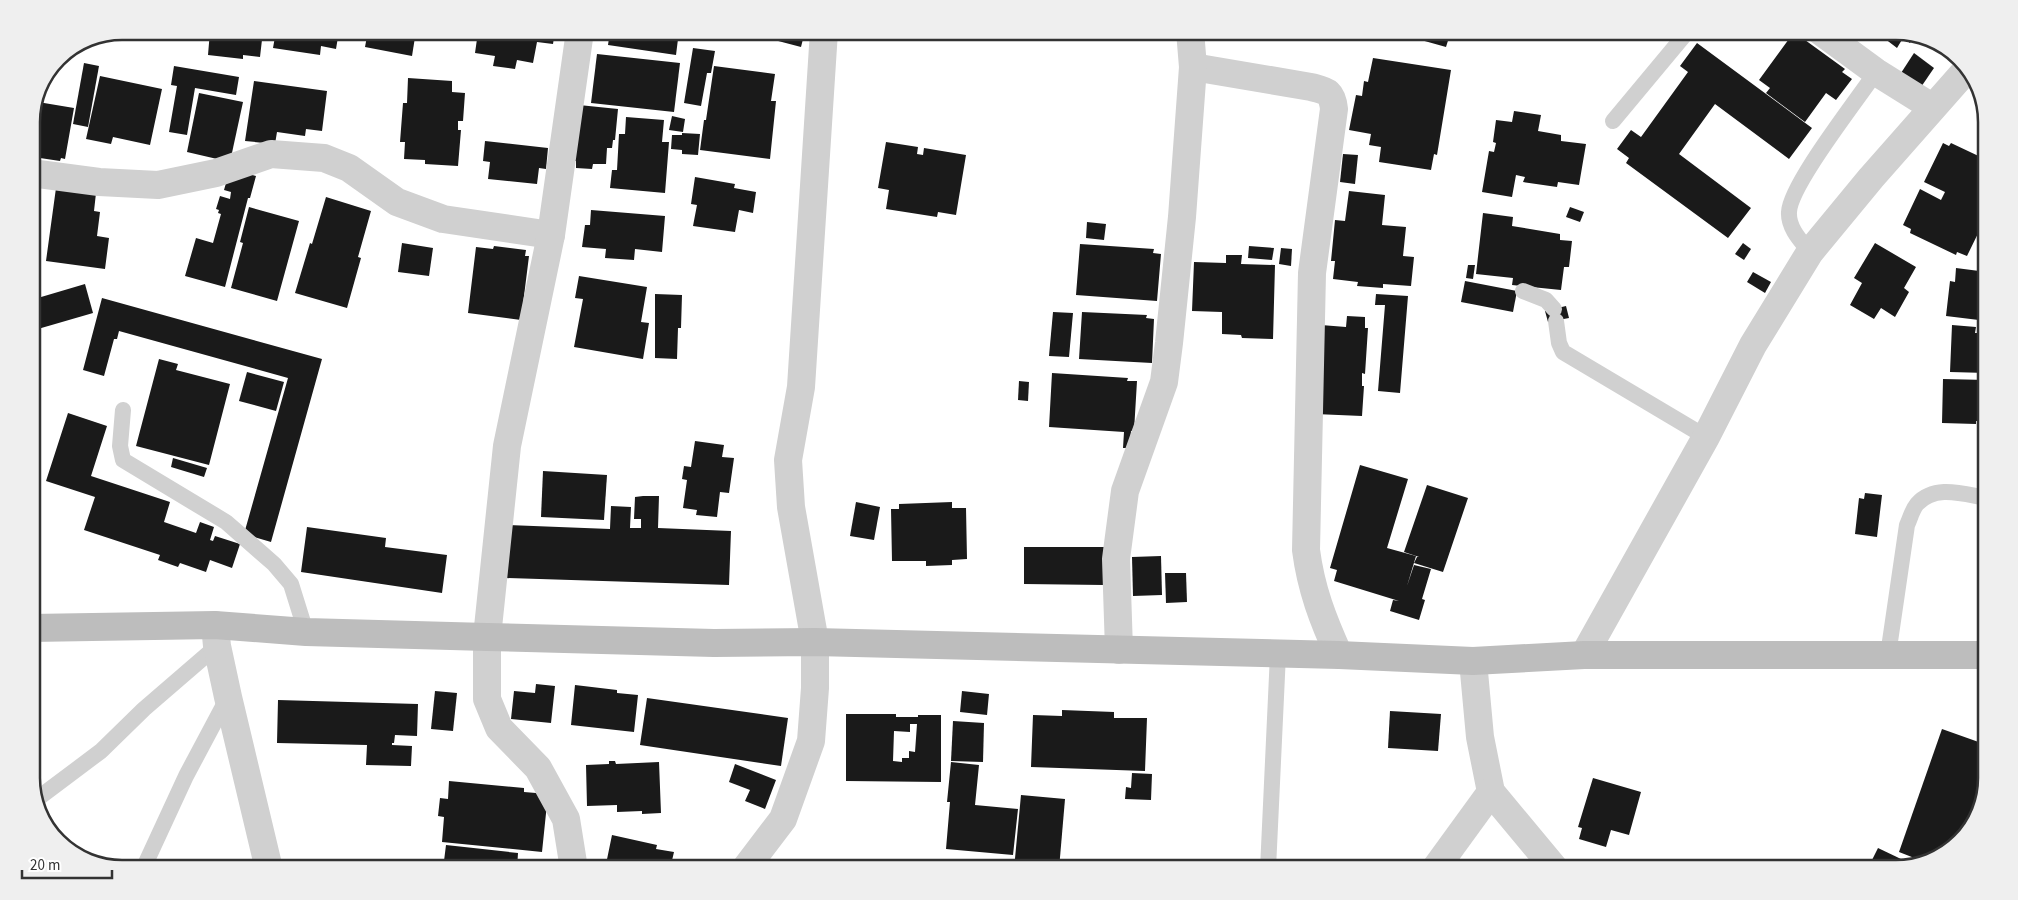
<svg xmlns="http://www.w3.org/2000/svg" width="2018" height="900" font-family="'Source Sans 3',sans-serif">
<rect width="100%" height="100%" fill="#fff"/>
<!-- building -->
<g fill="#1a1a1a" fill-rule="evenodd">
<polygon points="140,31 180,31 178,41 139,35"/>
<polygon points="210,31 263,31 260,57 243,55 243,59 208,55"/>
<polygon points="276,31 339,31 336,49 321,46 320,55 273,48"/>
<polygon points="368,31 416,31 412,56 365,47"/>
<polygon points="484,31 555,31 553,44 537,42 533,63 517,60 515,69 493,66 495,56 475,53 477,39 482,40"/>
<polygon points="610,31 679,31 676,55 608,45"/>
<polygon points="740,31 805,31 801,47"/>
<polygon points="1392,31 1451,31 1446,47 1396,33 1396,36 1381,32"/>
<polygon points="1879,31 1896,31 1915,35 1910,43 1903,38 1897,48 1880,35 1881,33"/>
<polygon points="1794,32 1845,69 1842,72 1852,79 1836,100 1826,93 1805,122 1766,93 1770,88 1759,80"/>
<polygon points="1931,39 1952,55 1949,59 1928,43"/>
<polygon points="1697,43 1812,128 1789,159 1715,104 1679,154 1751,208 1728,238 1626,163 1629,158 1617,149 1631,130 1641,137 1688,72 1680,66"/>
<polygon points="693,48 715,51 711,73 707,73 701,106 684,103"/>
<polygon points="1914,53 1934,68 1921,87 1901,73"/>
<polygon points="597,54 680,63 674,112 591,103"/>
<polygon points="1373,58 1451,70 1437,155 1434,154 1431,170 1379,162 1381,147 1369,145 1371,134 1349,130 1356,95 1362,96 1364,81 1368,82"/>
<polygon points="84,63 99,66 88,127 73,124"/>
<polygon points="174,66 239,77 236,95 195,88 187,135 169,132 177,86 171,85"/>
<polygon points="714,66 775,74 771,101 776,101 770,159 700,150 704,120 706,120"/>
<polygon points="100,76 162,89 150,145 113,137 111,144 86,139"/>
<polygon points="408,78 452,81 452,92 465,93 463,121 458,121 458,130 461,130 458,166 425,164 425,160 404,159 405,142 400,142 403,103 407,103"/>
<polygon points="254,81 327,91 322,131 306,129 305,136 277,132 275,144 245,141"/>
<polygon points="199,93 243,102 230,162 187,152"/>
<polygon points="38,102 74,108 65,159 61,158 60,161 40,158 41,154 31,153 31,116"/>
<polygon points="579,105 618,109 615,140 613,140 612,148 607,148 606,164 593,164 592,169 576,168 576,161 574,161"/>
<polygon points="1514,111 1541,115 1538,131 1561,135 1561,141 1586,144 1579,185 1558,182 1557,187 1523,182 1525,177 1516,175 1512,197 1482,192 1489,151 1494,152 1496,143 1493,142 1496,120 1512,122"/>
<polygon points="672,116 685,119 683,132 669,130"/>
<polygon points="626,117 664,120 662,142 669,142 665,193 610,188 612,170 617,170 619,134 625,134"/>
<polygon points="682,133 700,134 698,155 682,154 682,150 671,149 672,135 682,135"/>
<polygon points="485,141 548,148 546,169 539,168 537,184 488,179 490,162 483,161"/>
<polygon points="886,142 918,147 917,154 923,155 924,148 966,155 956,215 938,212 937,217 886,209 889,190 878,188"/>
<polygon points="1943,143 1949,146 1951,143 1987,160 1987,215 1967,256 1957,252 1956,255 1910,233 1911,229 1903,225 1920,189 1941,200 1945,192 1924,182"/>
<polygon points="1343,154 1358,155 1355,184 1340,182"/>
<polygon points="230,169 256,176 250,198 248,198 225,287 185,276 196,238 213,243 221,214 218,213 219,210 216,209 220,196 230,199 231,192 224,190"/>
<polygon points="695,177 735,184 734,188 756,192 753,213 739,210 735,232 693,226 697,205 691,204"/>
<polygon points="56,188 96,193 94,211 100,212 97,236 109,238 105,269 46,261"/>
<polygon points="1349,191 1385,195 1382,225 1406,227 1403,256 1414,257 1411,286 1383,284 1383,288 1357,286 1358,282 1333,279 1335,261 1331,261 1335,220 1345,221"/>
<polygon points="326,197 371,211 358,257 361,258 347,308 295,293 310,243 312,244"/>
<polygon points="249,207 299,221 277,301 231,288 243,243 240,242"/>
<polygon points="1570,207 1584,212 1580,222 1566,217"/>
<polygon points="591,210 665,216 662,252 635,249 634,260 605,258 606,249 582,247 585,225 590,225"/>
<polygon points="1483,213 1513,217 1512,226 1560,234 1560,240 1572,241 1569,267 1564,267 1561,290 1512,285 1513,278 1476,274"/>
<polygon points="1087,222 1106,224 1104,240 1086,238"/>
<polygon points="402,243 433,248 429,276 398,272"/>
<polygon points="1743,243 1751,249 1744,260 1735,254"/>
<polygon points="1875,243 1916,267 1904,288 1909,292 1895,317 1881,308 1874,319 1850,305 1862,283 1854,278"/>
<polygon points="1080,244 1154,249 1153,253 1161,254 1157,301 1076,295"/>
<polygon points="494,246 526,250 525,256 529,256 521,320 468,313 476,247 493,249"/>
<polygon points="1249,246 1274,248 1272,260 1248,258"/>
<polygon points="1281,248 1292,249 1291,266 1279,264"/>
<polygon points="1226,255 1242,255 1241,264 1275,265 1273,339 1242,338 1241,335 1222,334 1222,312 1192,311 1194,262 1226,263"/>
<polygon points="1468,265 1475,265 1473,279 1466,278"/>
<polygon points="1956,268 1987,272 1987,321 1946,316 1950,281 1955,282"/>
<polygon points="1753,272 1771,282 1765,293 1747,282"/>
<polygon points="579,276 647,287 641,322 649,323 643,359 574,347 583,299 575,298"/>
<polygon points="1465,281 1517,291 1513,312 1461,302"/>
<polygon points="85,284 93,313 31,331 31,300"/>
<polygon points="655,294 682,295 681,328 678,328 677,359 655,358"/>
<polygon points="1376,294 1408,296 1400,393 1378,391 1385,305 1375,305"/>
<polygon points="102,298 322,359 271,542 244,534 288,378 119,331 117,339 114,339 104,376 83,370"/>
<polygon points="1566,306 1569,318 1548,322 1545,311"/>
<polygon points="1053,312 1073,313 1069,357 1049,356"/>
<polygon points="1082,312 1147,315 1146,318 1154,319 1152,363 1079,359"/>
<polygon points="1347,316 1365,317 1365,328 1368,328 1365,374 1362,373 1362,386 1364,386 1362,416 1315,414 1321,325 1346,327"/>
<polygon points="1952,325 1976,327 1975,333 1980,333 1981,327 1987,327 1987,373 1950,372"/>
<polygon points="159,359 178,364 176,370 230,384 209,465 136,446"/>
<polygon points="247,372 284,382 276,411 239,401"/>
<polygon points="1052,373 1128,378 1127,381 1137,381 1134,431 1131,431 1130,448 1123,448 1124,432 1049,427"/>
<polygon points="1943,379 1987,380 1987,422 1976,421 1976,424 1942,423"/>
<polygon points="1019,381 1029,382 1028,401 1018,400"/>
<polygon points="68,413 107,426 91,476 170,502 164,522 196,533 200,522 214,527 210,540 213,541 215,536 240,544 232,568 210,560 206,572 180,563 178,567 158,560 160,555 84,530 95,497 46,481"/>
<polygon points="695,441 724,445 722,457 734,458 729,493 720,492 717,517 696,515 697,510 683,508 687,480 682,479 684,466 691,467"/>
<polygon points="173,458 207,468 204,477 171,467"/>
<polygon points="1360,465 1408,479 1387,548 1416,556 1407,586 1414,565 1431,569 1422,599 1425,600 1419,620 1390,611 1393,600 1399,601 1334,581 1337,570 1330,568"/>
<polygon points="543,471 607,475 604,520 541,517"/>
<polygon points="1427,485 1468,498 1443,572 1414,563 1417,557 1419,557 1404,552"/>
<polygon points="1865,493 1882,495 1877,537 1855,534 1859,498 1864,499"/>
<polygon points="643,496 659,496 658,528 731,531 729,585 505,578 507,525 610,529 611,506 631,507 630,528 641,528 641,519 634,519 635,497"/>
<polygon points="856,502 880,507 874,540 850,536"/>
<polygon points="952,502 952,508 966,508 967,559 952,560 952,565 926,566 926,561 892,561 891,509 899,509 899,504"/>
<polygon points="307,527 386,538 385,547 447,555 442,593 301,572"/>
<polygon points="1024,547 1105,547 1104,585 1024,584"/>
<polygon points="1161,556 1162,595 1133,596 1132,557"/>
<polygon points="1165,573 1186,573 1187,602 1166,603"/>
<polygon points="536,684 555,686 551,723 511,719 514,691 535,693"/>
<polygon points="575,685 617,690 617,693 638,695 634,732 571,725"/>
<polygon points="435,691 457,693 453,731 431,729"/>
<polygon points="962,691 989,694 987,715 960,712"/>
<polygon points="647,698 788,718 781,766 640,745"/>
<polygon points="278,700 418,704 417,736 395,735 394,743 392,743 392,745 412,746 411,766 366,765 367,745 277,743"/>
<polygon points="1062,710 1114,712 1114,718 1147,718 1145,771 1031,767 1033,715 1062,716"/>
<polygon points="1390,711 1441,714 1438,751 1388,748"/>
<path d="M846 714H896V717H918V715H941V782L846 781ZM910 724H917L915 752 909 751V758H902V762L893 761 894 731 910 732Z"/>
<polygon points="953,721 984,723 983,762 951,761"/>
<polygon points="1942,729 1987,745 1987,778 1980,813 1946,854 1922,861 1899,852"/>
<polygon points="609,761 615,761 616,764 659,762 661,813 642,814 642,811 617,812 617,805 587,806 586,765 609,764"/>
<polygon points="951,762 979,765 975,805 1018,809 1013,855 946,849 950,802 947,802"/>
<polygon points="735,764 776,780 765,809 745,801 750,790 729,782"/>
<polygon points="1132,773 1152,774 1151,800 1125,799 1126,787 1131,788"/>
<polygon points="1593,778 1641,792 1629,835 1611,830 1606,847 1579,839 1582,828 1578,827"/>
<polygon points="449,781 524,788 524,792 548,794 542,852 442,842 444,817 438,816 440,798 448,799"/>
<polygon points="1021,795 1065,799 1059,869 1014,869"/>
<polygon points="612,835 657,845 656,849 674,852 670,869 605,869"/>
<polygon points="446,845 518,853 517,869 443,869"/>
<polygon points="1878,848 1901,859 1897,869 1880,869 1870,864"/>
</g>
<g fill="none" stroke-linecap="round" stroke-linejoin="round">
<!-- service -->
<g stroke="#d0d0d0" stroke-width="16">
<polyline points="1613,121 1688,31"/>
<path d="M1810 252C1801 241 1788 228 1789 212 1790 185 1858 99 1876 72"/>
<polyline points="1523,291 1546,300 1554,309"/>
<polyline points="1556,321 1559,343 1563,352 1706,437"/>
<polyline points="123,410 120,446 123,460 226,522 274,564 291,584 306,632"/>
<path d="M1888 655 1907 525C1910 519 1912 510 1917 504 1935 484 1963 494 1987 498"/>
<polyline points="37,799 101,751 144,709 217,646"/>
<polyline points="143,869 186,776 228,697"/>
<polyline points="1268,869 1278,654"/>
</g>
<!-- minor -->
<g stroke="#d0d0d0" stroke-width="28">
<polyline points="1820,31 1876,72 1932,107"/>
<path d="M1193 67 1311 87C1326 91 1332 91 1334 109L1312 273 1306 550C1311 589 1323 620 1339 655"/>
<polyline points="31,173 99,182 158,185 216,173 271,154 324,158 349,168 397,202 443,219 551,235"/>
<polyline points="215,625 217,646 228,697 269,869"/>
<polyline points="1119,650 1116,559 1125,491 1164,382 1169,343 1182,217 1193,67 1190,31"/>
<polyline points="1584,655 1706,437 1753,345 1810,252 1871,178 1968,68"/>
<polyline points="1473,661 1480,737 1491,792 1555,869"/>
<polyline points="574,869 566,819 538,768 499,728 487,699 487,637 507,446 551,235 580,31"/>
<polyline points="745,869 783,819 811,741 815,688 815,642 791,507 788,460 801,387 824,31"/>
<polyline points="1435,869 1491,792"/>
</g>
<!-- secondary -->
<polyline stroke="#bdbdbd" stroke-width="28" points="31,628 215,625 306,632 487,637 714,643 815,642 1339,655 1473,661 1584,655 1987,655"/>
</g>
<!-- crop -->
<path d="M0 0H2018V900H0ZM122 40H1896A82 82 0 0 1 1978 122V778A82 82 0 0 1 1896 860H122A82 82 0 0 1 40 778V122A82 82 0 0 1 122 40Z" fill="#efefef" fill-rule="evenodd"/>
<path fill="none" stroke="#333" stroke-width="2.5" d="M122 40H1896A82 82 0 0 1 1978 122V778A82 82 0 0 1 1896 860H122A82 82 0 0 1 40 778V122A82 82 0 0 1 122 40Z"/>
<!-- scale -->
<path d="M22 870v8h90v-8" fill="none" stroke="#333333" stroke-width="2.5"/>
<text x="30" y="870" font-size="15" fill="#333333" stroke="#ffffff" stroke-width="4" paint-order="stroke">20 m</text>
</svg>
